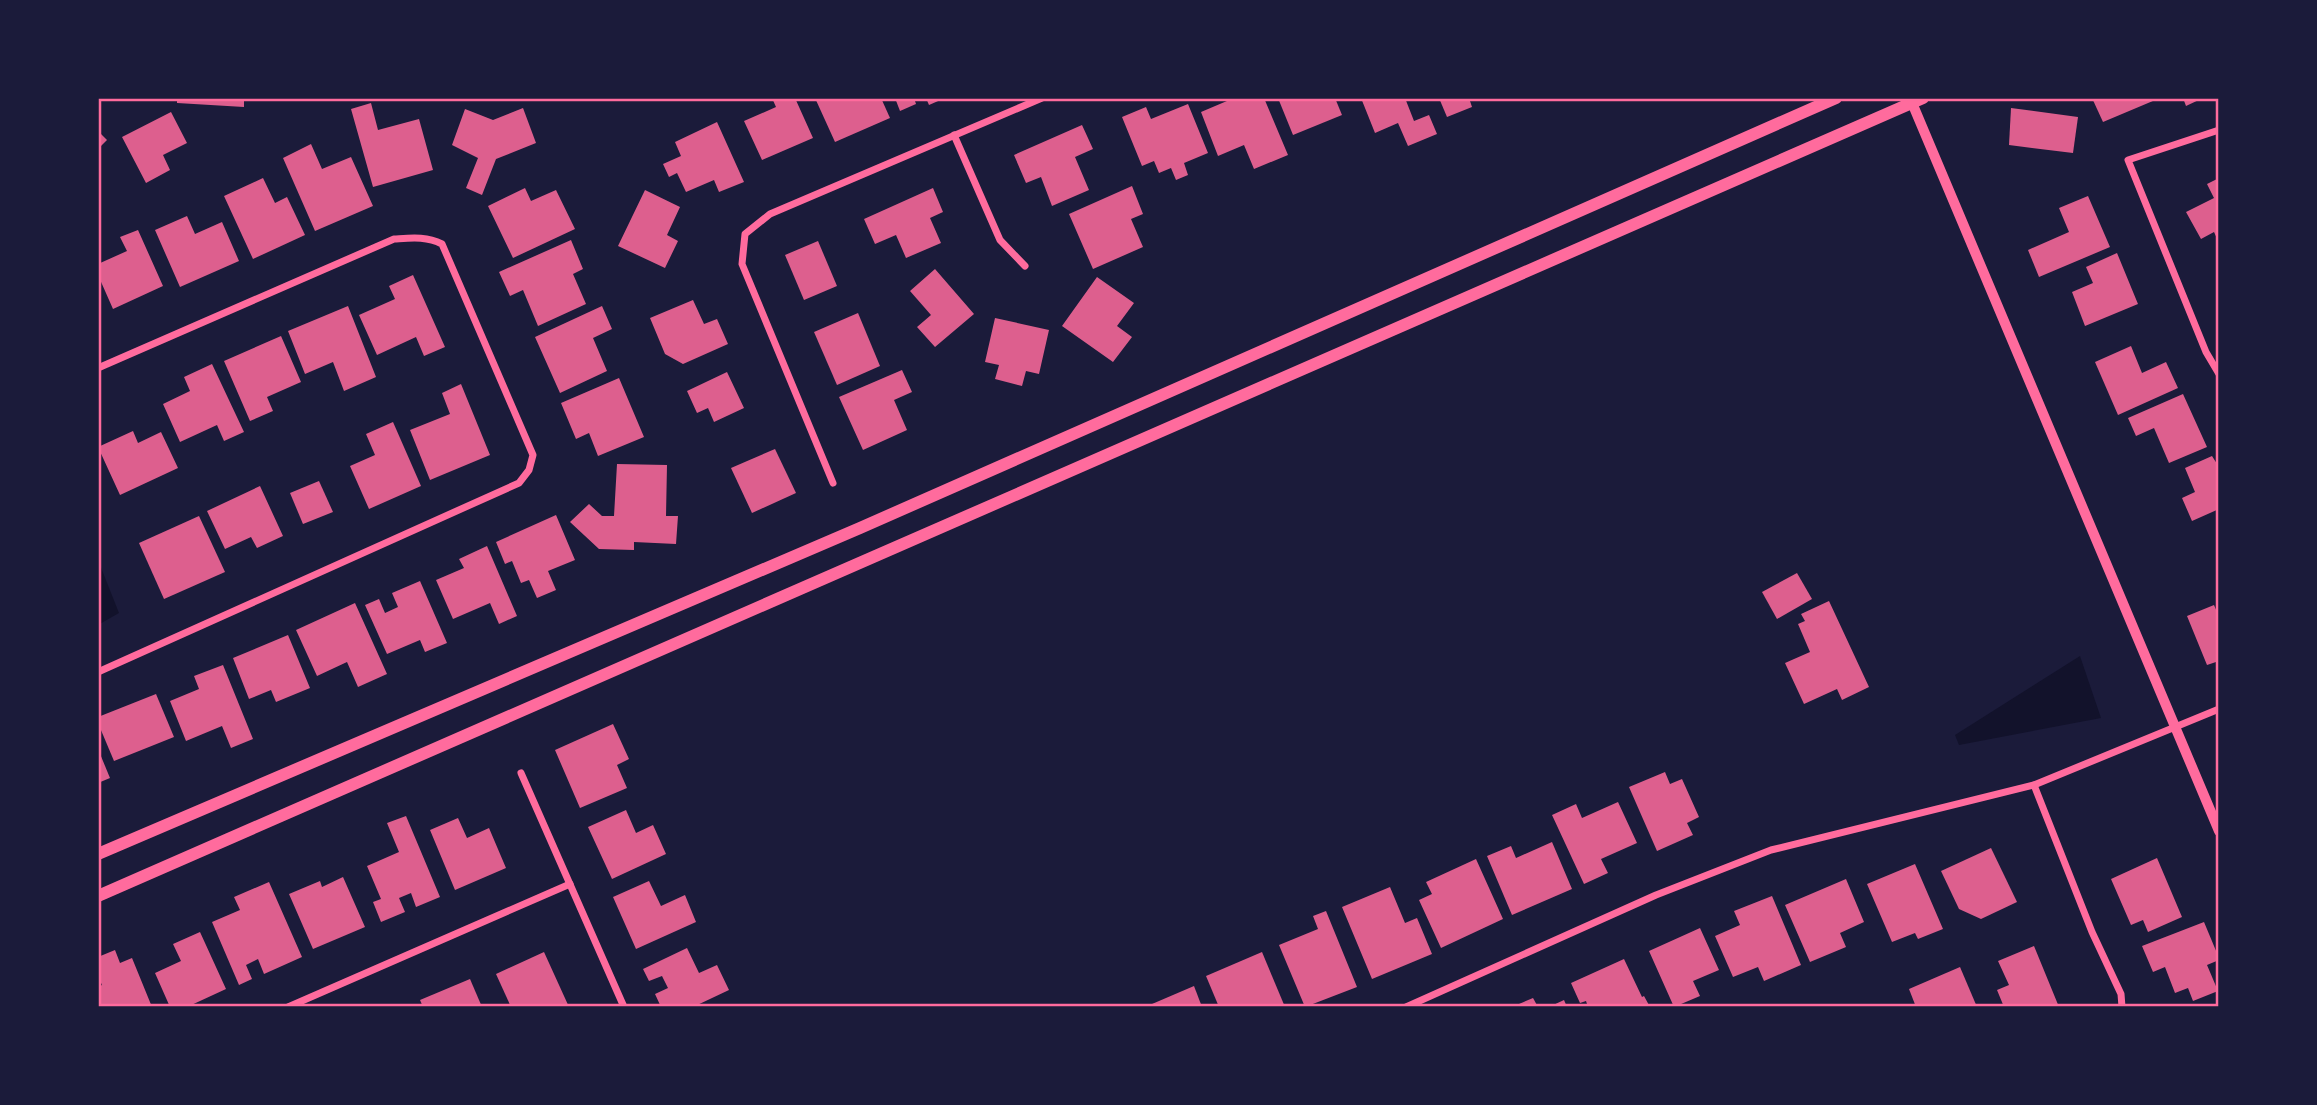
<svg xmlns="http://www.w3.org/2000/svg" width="2317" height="1105" font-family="'Fira Sans Condensed',sans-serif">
<rect width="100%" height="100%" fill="#1b1b3a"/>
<!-- water -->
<g fill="#12122b">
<polygon points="98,560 119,613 98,625"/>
<polygon points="2080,656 2101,718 1959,745 1955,735"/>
</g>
<!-- building -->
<g fill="#dd5f8e">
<polygon points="177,98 244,98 244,107 177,103"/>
<polygon points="772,98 795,98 813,138 762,160 744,121 776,107"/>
<polygon points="815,98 881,98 890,118 835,142"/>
<polygon points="895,98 914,98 916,104 900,111"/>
<polygon points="926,98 945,98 929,105"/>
<polygon points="1234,98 1264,98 1288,155 1254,169 1244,145 1218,156 1201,112"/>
<polygon points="1278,98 1335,98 1342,115 1293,135"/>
<polygon points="1361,98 1405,98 1414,121 1429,115 1437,134 1408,146 1398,123 1375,133"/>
<polygon points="1439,98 1469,98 1472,107 1447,117"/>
<polygon points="2092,98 2160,98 2103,122"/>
<polygon points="2183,98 2203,98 2186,106"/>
<polygon points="371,103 378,130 419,119 433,170 373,187 351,109"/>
<polygon points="1188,104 1208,153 1184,163 1188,175 1176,180 1171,168 1159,173 1154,161 1142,166 1122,117 1146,107 1151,119"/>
<polygon points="523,108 536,143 496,159 482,195 466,188 478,158 452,145 465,109 493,120"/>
<polygon points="2011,108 2078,117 2073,153 2009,145"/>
<polygon points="171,112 187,143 163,155 170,170 146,183 122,137"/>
<polygon points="717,122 744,182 719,192 714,180 686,192 677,173 669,177 663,164 681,156 675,142"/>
<polygon points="1082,125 1093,149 1075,157 1089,190 1052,206 1041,177 1026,183 1014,155"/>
<polygon points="98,131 107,140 98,149"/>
<polygon points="311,144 322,169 351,157 373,206 315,231 283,158"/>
<polygon points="263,178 275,203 287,197 305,235 253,259 224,196"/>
<polygon points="2219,178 2219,243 2214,232 2201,239 2186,212 2214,198 2207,184"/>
<polygon points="1132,186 1143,214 1131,219 1143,247 1093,269 1069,214"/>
<polygon points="525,188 531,201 556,190 575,229 513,258 488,206"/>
<polygon points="933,188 943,212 930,218 941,243 906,258 896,235 875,244 864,219"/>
<polygon points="645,190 680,207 667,235 678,241 665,268 618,246"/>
<polygon points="2088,196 2110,247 2039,277 2028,250 2069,232 2059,208"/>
<polygon points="187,216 195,234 222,222 239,261 180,287 155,230"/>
<polygon points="138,230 163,286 113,309 98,275 98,264 127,251 120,237"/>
<polygon points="571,240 583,269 573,274 586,304 538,326 523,290 510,296 499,272"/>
<polygon points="818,241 837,286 804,300 785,255"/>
<polygon points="2117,253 2138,304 2085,326 2072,292 2093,283 2086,267"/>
<polygon points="935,269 974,314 935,347 917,327 931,315 910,291"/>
<polygon points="413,275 445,347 424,356 416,337 377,355 359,315 395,299 389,286"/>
<polygon points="1097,277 1134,303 1117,326 1132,337 1113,362 1062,326"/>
<polygon points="693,300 704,324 717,319 728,344 683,364 665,354 650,318"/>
<polygon points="348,306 376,377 344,391 333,362 305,374 288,331"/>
<polygon points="602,306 612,329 593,338 607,371 560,393 535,337"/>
<polygon points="858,313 880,366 837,385 814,332"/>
<polygon points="995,318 1049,330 1039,374 1026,371 1022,386 995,379 999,365 985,362"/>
<polygon points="281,336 301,382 267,397 273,411 250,421 224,361"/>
<polygon points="2131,346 2142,373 2166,362 2178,388 2118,415 2095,362"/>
<polygon points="212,364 244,432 224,441 217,425 180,442 163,404 190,391 184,377"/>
<polygon points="902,370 912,392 894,400 907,430 863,450 839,397"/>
<polygon points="727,372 744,408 714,422 708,408 697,413 687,391"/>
<polygon points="619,378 644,437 598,456 589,433 576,439 561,403"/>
<polygon points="461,384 490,455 430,480 410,430 450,414 442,393"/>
<polygon points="2183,394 2207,447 2169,463 2154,428 2136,436 2128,418"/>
<polygon points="393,422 421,486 369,509 350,466 375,455 366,434"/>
<polygon points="133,431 138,443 161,432 178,468 120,495 98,447"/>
<polygon points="775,449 796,493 752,513 731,468"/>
<polygon points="2212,456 2219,467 2219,509 2192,521 2182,498 2195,492 2185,468"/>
<polygon points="617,464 667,465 666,516 678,516 676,544 634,542 634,550 599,549 570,522 589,504 602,516 614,516"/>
<polygon points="319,481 333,512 303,524 290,493"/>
<polygon points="260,486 283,536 257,548 251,537 225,549 207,511"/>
<polygon points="556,515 575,560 548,571 556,590 537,598 529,580 521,583 512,561 505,564 496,542"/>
<polygon points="199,516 225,572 164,599 139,543"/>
<polygon points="487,546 517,616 499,624 490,603 453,619 436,580 464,568 459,559"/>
<polygon points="1797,573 1812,599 1777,619 1762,592"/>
<polygon points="420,581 447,643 425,652 420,640 387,654 365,605 379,599 385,613 398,607 392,593"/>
<polygon points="1829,601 1869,687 1842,700 1837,689 1804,704 1785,663 1810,652 1798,624 1805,621 1801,614"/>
<polygon points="355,603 387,674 358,687 347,662 317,676 296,630"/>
<polygon points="2214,605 2217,612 2219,611 2219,661 2207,665 2187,616"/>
<polygon points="288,635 310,688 276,702 271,690 249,699 233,658"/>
<polygon points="223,665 253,739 231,748 222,726 186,741 170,701 199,689 194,676"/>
<polygon points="156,694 174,737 114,761 98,723 98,717"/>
<polygon points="613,724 629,759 617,765 627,788 580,808 555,750"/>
<polygon points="98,749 110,778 98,783"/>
<polygon points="1665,772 1670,784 1682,779 1699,817 1687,823 1693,835 1657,851 1629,787"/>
<polygon points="1618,802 1637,843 1601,859 1608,873 1584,884 1552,815 1576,804 1582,818"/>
<polygon points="626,810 636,833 653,825 666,854 612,879 588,827"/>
<polygon points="406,816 440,897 416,907 411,893 399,898 405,912 381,922 373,902 381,899 367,866 399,852 387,823"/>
<polygon points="458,818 467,838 489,828 506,868 455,890 430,830"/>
<polygon points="1552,842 1572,889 1512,915 1487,856 1511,846 1516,858"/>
<polygon points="1991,848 2017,902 1981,919 1959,909 1941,871"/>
<polygon points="2157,858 2182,917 2148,932 2143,920 2131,925 2111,879"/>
<polygon points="1476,859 1503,919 1441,948 1419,900 1432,894 1426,882"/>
<polygon points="1915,864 1943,929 1918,939 1915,933 1892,942 1867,884"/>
<polygon points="343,877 365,927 313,949 289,894 320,881 322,887"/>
<polygon points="1846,879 1864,922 1840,933 1846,947 1810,962 1785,905"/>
<polygon points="649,881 661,906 685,895 696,922 636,949 613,897"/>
<polygon points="269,882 302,957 264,974 258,959 246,965 252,979 239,985 212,922 240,910 234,897"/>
<polygon points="1390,887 1405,923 1417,918 1432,954 1372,979 1342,907"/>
<polygon points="1772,896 1801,965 1764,981 1758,967 1733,977 1715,936 1740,925 1734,911"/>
<polygon points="1326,911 1357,987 1305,1007 1279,945 1318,929 1313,916"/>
<polygon points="2204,922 2219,958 2219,960 2207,965 2218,991 2193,1001 2188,988 2175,993 2165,967 2153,972 2142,946"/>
<polygon points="1700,928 1719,970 1693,981 1700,996 1674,1007 1649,951"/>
<polygon points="200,932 226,989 187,1007 170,1007 155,973 181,961 173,944"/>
<polygon points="2034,946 2059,1007 2004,1007 1997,990 2009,985 1998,961"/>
<polygon points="687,948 699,973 717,965 729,990 693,1007 661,1007 655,994 668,988 662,976 649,981 643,969"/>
<polygon points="115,950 120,963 132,958 152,1007 98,1007 98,987 102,985 98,976 98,957"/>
<polygon points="544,952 569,1007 511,1007 496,974"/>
<polygon points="1262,952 1285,1007 1219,1007 1206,976"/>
<polygon points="1624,959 1642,997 1644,996 1650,1007 1588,1007 1586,1001 1580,1003 1571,983"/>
<polygon points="1960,967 1977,1007 1916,1007 1909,989"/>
<polygon points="470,979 482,1007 423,1007 420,1000"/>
<polygon points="1194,986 1202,1007 1145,1007"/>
<polygon points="1533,998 1538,1007 1512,1007"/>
<polygon points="1564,1000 1567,1007 1549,1007"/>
</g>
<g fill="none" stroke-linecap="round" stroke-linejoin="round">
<!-- minor -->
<g stroke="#ff6b9d" stroke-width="7">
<polyline points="2219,130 2128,160 2206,352 2219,374"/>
<polyline points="954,135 1000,240 1025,266"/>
<path d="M98 368 394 239C411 238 426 236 442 244L533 455 529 470 519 483 98 672"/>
<polyline points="833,483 742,264 745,234 770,214 1042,98"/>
<polyline points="521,773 624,1007"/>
<polyline points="2034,785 2092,932 2121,994 2122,1007"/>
<polyline points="288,1007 570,884"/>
<polyline points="1406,1007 1656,895 1771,850 2034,785 2219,709"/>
</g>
<!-- tertiary -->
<polyline stroke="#ff6b9d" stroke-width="10" points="1910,98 2219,831"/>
<!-- secondary -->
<g stroke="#ff6b9d" stroke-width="12">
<polyline points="98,854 860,528 1836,98"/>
<polyline points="98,896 1923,98"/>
</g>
</g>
<!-- border -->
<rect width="2317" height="1105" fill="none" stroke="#1b1b3a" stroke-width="200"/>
<rect x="100" y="100" width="2117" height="905" fill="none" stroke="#ff6b9d" stroke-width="2.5"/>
</svg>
